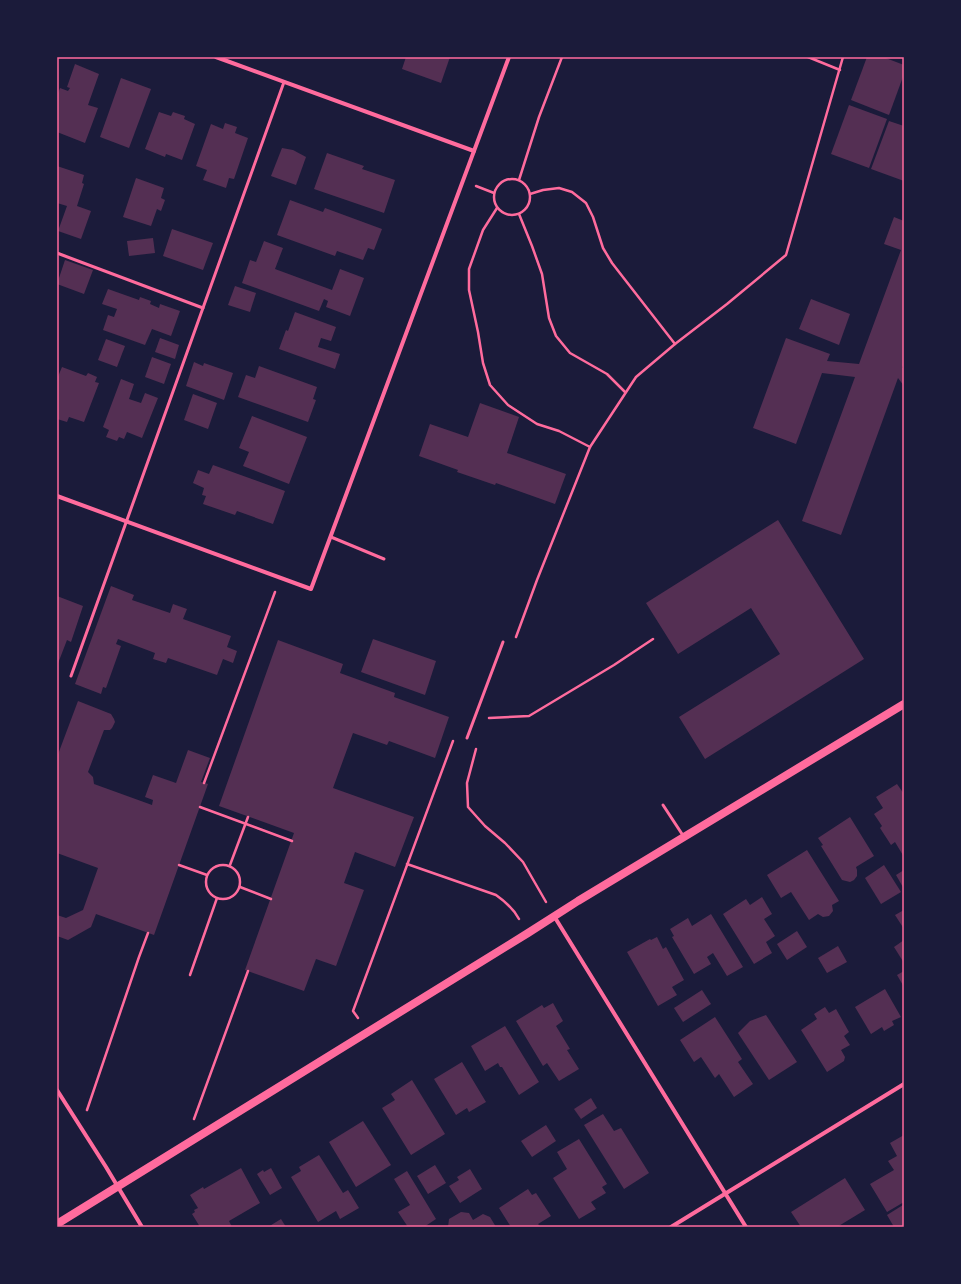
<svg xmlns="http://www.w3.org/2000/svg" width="961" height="1284" font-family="Barlow,sans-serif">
<rect width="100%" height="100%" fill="#1b1b3a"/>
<!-- building -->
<g fill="#542f53">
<polygon points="406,57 450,57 441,83 402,69"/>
<polygon points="867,57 883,57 904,65 904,74 889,115 851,100"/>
<polygon points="75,64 99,74 88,105 98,108 85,143 57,132 57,96 60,88 68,91 70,88 67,87"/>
<polygon points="121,78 151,89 129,148 100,137"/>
<polygon points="849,105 887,119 869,168 831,154"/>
<polygon points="159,112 171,116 173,112 185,116 184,119 195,124 182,160 166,154 165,157 145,149"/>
<polygon points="889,121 904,126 904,181 871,169"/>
<polygon points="225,123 237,127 235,133 248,138 234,179 229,178 226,188 203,180 207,170 196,166 211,124 223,129"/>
<polygon points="282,148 293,150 306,157 296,185 271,176"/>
<polygon points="327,153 364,166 362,169 395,180 384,213 314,189"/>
<polygon points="57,166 84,175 82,183 84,184 77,206 91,211 81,239 58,231 67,206 57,203"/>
<polygon points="136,178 164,188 161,198 165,200 161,211 157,209 151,226 123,217"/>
<polygon points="290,200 323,212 325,208 382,229 374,250 368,248 363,260 337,251 335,256 277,235"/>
<polygon points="894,217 904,221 904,362 902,368 904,368 904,386 898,378 841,535 802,521 855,377 822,373 796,444 753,428 786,338 830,354 827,361 859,364 901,250 884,244"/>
<polygon points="172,229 213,243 203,270 163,256"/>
<polygon points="153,238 155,253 129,256 127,241"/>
<polygon points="264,241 283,248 275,269 332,290 340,269 364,278 350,316 326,307 328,301 324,299 319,311 242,283 250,260 256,262"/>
<polygon points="65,260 93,270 84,294 57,284"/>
<polygon points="235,286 256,293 250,312 228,305"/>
<polygon points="108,289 139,300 140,297 151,301 150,304 159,308 160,304 180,311 171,336 152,329 145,345 103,330 108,315 114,317 117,309 102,304"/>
<polygon points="811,299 850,314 839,345 799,329"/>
<polygon points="295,312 336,327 331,341 321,338 318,347 340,354 335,369 279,349 286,330 288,331"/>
<polygon points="160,338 179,345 175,359 155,352"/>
<polygon points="106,339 125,346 117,367 98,360"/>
<polygon points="152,357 171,364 164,384 145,377"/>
<polygon points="194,362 203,366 204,363 233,373 224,400 186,386"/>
<polygon points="259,366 317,387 313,399 316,400 308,422 238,397 246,375 255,378"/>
<polygon points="62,367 86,376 88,373 97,377 95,382 99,383 84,422 69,417 67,422 57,419 57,379"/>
<polygon points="121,379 134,384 129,399 141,403 145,393 158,398 142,438 127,432 124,439 119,437 117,441 106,437 109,430 103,427"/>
<polygon points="193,394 217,403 208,429 184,420"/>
<polygon points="480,403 519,417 507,453 566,474 555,504 496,483 495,485 457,472 458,470 419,456 430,424 468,437"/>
<polygon points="252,416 307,437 289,484 243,466 249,452 239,448"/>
<polygon points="213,465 285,491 273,524 237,511 235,515 203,504 206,496 202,495 204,488 193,483 198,470 209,474"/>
<polygon points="778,520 864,659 705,759 679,717 780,654 751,608 678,654 646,603"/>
<polygon points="111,586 134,595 132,600 170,613 173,604 187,609 183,619 231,636 227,647 237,651 233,663 223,659 217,675 168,658 166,663 153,659 155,653 118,639 116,644 121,646 106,688 103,687 101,694 75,684"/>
<polygon points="57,596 83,606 71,642 67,640 57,666"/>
<polygon points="373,639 436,661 425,695 361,672"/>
<polygon points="278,640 343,664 340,673 395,693 394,697 449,717 435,758 389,741 387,745 353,733 333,788 414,817 395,867 355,852 344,883 364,890 336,966 316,959 304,991 245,970 294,833 219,806"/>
<polygon points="78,701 111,714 114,719 115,722 112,728 110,730 104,730 88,772 93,777 94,784 152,805 153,800 145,797 153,775 176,783 188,750 210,758 201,782 208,784 154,935 96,914 91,927 68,940 57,936 57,915 66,918 83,910 98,868 57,853 57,757"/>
<polygon points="897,784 904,794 904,857 895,842 891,845 880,828 882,826 874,814 883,808 876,797"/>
<polygon points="850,817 874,856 856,867 857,870 857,876 854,880 850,882 842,880 821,846 823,845 818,838"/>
<polygon points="807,850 839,901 832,905 833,911 829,916 823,917 818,914 809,920 791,892 781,898 767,875"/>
<polygon points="884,865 901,892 881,904 865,878"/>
<polygon points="904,870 904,889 896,875"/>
<polygon points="762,897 772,914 764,919 775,936 766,942 772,953 754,964 723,914 746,899 750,905"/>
<polygon points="904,910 904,929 895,915"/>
<polygon points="711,914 743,967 727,976 713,953 707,957 711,964 694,974 672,937 674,936 670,929 688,918 692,926"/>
<polygon points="797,931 807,947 787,960 777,944"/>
<polygon points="657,937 663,949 666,947 684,980 672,987 677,995 658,1006 627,952 650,939 651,940"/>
<polygon points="904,940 904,963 894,947"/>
<polygon points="838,946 847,962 827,973 818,958"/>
<polygon points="904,971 904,987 897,975"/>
<polygon points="885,989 901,1017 892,1021 894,1025 884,1031 882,1027 871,1034 855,1007"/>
<polygon points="702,990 711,1004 683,1022 674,1008"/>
<polygon points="553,1003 563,1021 556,1026 570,1049 567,1050 579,1069 559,1081 547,1063 543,1066 516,1021 542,1005 544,1008"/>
<polygon points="825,1007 829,1013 836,1009 849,1032 844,1036 850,1045 841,1050 845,1057 844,1061 827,1072 801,1030 817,1019 814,1014"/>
<polygon points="766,1015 797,1062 769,1080 738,1033 750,1021"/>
<polygon points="715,1017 742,1059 738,1062 753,1084 734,1097 719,1074 715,1078 701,1057 694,1062 680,1040"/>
<polygon points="505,1026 539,1082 519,1095 502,1067 500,1067 498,1063 485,1071 471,1046"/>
<polygon points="462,1062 486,1102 469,1112 467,1108 456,1115 434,1079"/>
<polygon points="412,1080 445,1134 411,1155 382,1108 395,1100 391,1094"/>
<polygon points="591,1098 597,1108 581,1119 574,1109"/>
<polygon points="603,1114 614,1131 621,1128 649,1173 624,1189 584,1125"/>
<polygon points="363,1121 391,1165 356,1187 329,1142"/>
<polygon points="546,1125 556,1141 532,1157 521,1141"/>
<polygon points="904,1135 904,1202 887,1212 870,1184 894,1170 888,1161 897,1156 890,1143"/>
<polygon points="579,1139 607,1184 602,1187 606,1193 591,1202 596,1209 579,1219 553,1178 567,1169 557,1152"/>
<polygon points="319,1155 343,1193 348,1190 359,1208 340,1219 336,1211 318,1222 291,1177 301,1171 299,1167"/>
<polygon points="435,1165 446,1183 428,1194 417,1176"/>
<polygon points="241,1168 260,1203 229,1221 232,1227 200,1227 192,1214 195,1212 194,1210 198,1208 190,1195 203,1187 204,1189"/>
<polygon points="271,1168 282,1188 270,1195 257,1174 263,1170 264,1172"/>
<polygon points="470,1169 482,1189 460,1203 449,1186 459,1180 457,1177"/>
<polygon points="407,1171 436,1219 424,1227 408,1227 398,1212 410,1205 394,1179"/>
<polygon points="845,1178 865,1210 837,1227 801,1227 791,1212"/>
<polygon points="528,1189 532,1195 536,1193 551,1216 538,1224 541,1227 511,1227 499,1208"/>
<polygon points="903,1205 904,1227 894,1227 887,1215"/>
<polygon points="461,1212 469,1213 473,1220 483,1214 490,1217 496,1227 448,1227 449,1219"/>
<polygon points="281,1219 286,1227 268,1227"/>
</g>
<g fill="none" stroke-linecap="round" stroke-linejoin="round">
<!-- path -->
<g stroke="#ff6b9d" stroke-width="2.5">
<polyline points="808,57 840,70"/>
<circle cx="512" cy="197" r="18"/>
<polyline points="519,180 539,117 562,57"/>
<polyline points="476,186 494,193"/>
<polyline points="530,194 543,190 559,188 572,192 586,203 593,217 603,248 612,263 675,344"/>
<polyline points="497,208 483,230 469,269 469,290 478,332 483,363 490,385 508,405 537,424 559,431 590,447 636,377 675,344 727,304 786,255 843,57"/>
<polyline points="519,214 532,246 542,274 549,318 556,336 570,353 607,374 625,392"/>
<polyline points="516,637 537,580 590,447"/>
<polyline points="489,718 529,716 614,665 653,639"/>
<polyline points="476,749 467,783 468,807 485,826 505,843 523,862 546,902"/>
<polyline points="204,783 275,592"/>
<polyline points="200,807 292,841"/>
<path d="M407 864 496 895C506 902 513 908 519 919"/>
<circle cx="223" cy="882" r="17"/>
<polyline points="179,865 207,875"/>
<polyline points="230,865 248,817"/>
<polyline points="240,887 271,899"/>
<polyline points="190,975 217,898"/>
<polyline points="358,1018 353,1011 453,741"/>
<polyline points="87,1110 139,957 148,933"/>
<polyline points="194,1119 248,971"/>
</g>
<!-- service -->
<g stroke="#ff6b9d" stroke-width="3">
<polyline points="57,253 203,308"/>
<polyline points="331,537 384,559"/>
<polyline points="71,676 284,82"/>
<polyline points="467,738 503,642"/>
<polyline points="663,805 684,837"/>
</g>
<!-- minor -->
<g stroke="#ff6b9d" stroke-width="4">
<polyline points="216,57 474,151"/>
<polyline points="57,496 311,589 509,57"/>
<polyline points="554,916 746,1227"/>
<polyline points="57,1090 106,1167 142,1227"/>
<polyline points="671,1227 904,1084"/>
</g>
<!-- secondary -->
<polyline stroke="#ff6b9d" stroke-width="8" points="57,1224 528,933 578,901 904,704"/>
</g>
<!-- border -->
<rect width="961" height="1284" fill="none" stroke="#1b1b3a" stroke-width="116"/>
<rect x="58" y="58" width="845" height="1168" fill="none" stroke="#ff6b9d" stroke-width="1.5"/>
</svg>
